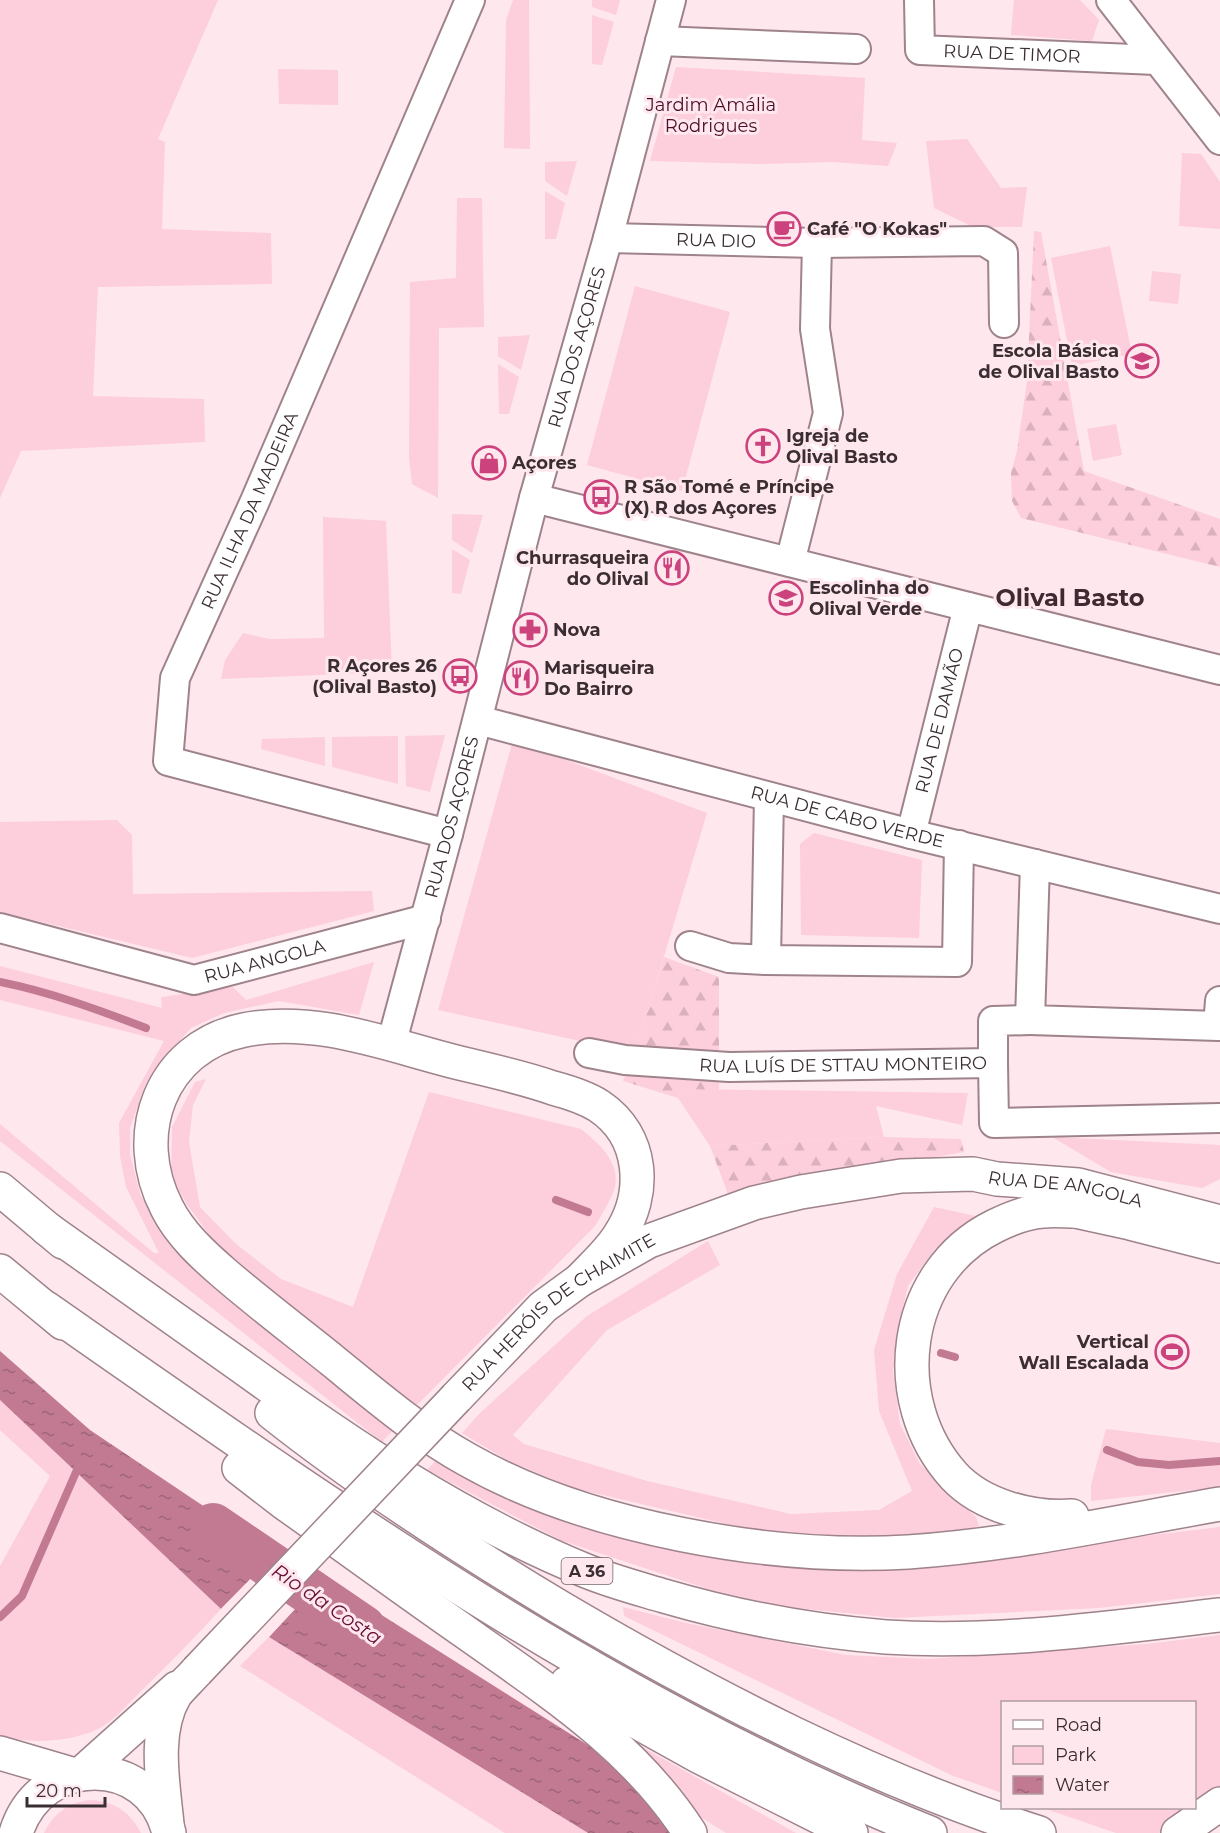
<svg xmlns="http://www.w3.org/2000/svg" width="1220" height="1833" font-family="Montserrat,sans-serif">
<defs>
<pattern id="forest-firs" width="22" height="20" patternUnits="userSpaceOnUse" patternTransform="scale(1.5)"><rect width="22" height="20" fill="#fdcedc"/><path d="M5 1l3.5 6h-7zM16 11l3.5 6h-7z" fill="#dab1bd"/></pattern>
<pattern id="water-ripples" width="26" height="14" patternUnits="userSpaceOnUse" patternTransform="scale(1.5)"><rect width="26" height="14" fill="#c17a92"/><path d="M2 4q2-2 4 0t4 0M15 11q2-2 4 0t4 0" fill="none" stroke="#9e6478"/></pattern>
</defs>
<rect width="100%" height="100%" fill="#ffe7ee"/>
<!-- green -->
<g fill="#fdcedc">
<polygon points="0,0 218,0 158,139 165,142 162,229 271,233 272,284 98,287 93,396 204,399 205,442 21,451 0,498"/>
<polygon points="513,0 529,0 530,149 504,148 506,20"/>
<polygon points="592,0 620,0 616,15 592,7"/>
<polygon points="1014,0 1080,0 1099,20 1092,41 1011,35"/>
<polygon points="592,15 614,22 602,65 592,64"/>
<polygon points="676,67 865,78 862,140 897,143 888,166 833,162 759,164 650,161"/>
<polygon points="278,69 338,70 338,105 279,104"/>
<polygon points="967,139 1001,188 1027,187 1022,227 973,227 934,208 926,141"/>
<polygon points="1182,153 1201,154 1220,182 1220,229 1179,226"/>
<polygon points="577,161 567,196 545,181 545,162"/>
<polygon points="545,191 565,203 556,239 545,239"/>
<polygon points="457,198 482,198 484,327 439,328 438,498 412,484 409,458 410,282 456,278"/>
<polygon points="1110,246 1132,354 1072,366 1051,258"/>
<polygon points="1152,271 1181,274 1178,304 1149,301"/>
<polygon points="635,286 730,312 682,491 587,465"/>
<polygon points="530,335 521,370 498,356 498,337"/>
<polygon points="498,364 519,377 509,414 499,414"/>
<polygon points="1116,424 1122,455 1093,461 1087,429"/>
<polygon points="452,514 483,515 472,553 452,540"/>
<polygon points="323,517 386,521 392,672 221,679 225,660 243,633 269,639 324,638"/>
<polygon points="452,549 470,560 461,594 452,593"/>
<polygon points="445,735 430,792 406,786 405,736"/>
<polygon points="398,736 398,784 332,767 332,737"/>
<polygon points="325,737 325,766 261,749 262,739"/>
<polygon points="513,740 707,813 635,1053 438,1010"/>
<polygon points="117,820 132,835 133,894 372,891 374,911 192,958 0,912 0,822"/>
<polygon points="814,833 922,860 919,938 801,935 800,844"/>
<polygon points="374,962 359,1015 279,1001 224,1013 191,1028 160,1063 145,1085 130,1128 130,1154 140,1194 170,1244 394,1429 382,1442 0,1141 0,1124 154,1253 159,1253 126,1187 120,1156 119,1123 164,1041 0,1000 0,966 162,1008 161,997 233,987 246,1000"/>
<path d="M206 1079 193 1105 189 1142 200 1207 236 1244 281 1279 353 1307 429 1092 581 1129C599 1144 620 1161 615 1187 613 1197 601 1215 596 1225L415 1407 224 1255 188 1206 171 1178 172 1127 195 1082Z"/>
<polygon points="683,1089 968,1093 962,1125 876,1106 884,1137 710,1146 678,1098"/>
<polygon points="1052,1137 1220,1145 1220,1179 1202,1188 1111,1172"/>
<polygon points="934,1207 976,1216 935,1249 908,1286 900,1320 893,1372 900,1424 920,1464 976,1517 979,1526 951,1532 833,1539 765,1533 573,1488 507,1460 462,1433 480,1413 587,1316 708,1241 720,1265 607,1330 513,1435 524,1444 647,1481 791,1514 879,1510 912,1491 879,1411 874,1350 897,1274"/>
<path d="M0 1400 221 1609C195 1637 168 1665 140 1692 126 1706 111 1725 91 1732 65 1742 26 1744 0 1736V1566L50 1476 0 1430Z"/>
<polygon points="1106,1429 1220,1443 1220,1487 1091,1501 1091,1485"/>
<polygon points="439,1457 694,1550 762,1565 853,1567 1045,1548 1220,1527 1220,1594 1099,1608 894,1618 779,1606 708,1589 560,1540 427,1470"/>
<polygon points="623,1607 686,1623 846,1655 928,1659 1146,1644 1220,1635 1220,1791 1159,1833 1116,1833 1043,1808 1194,1808 1194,1702 1002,1702 1002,1793 951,1775 624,1616"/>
<polygon points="269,1637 588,1833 505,1833 240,1666"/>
<polygon points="642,1747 796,1833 726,1833 691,1811 640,1751"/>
<path d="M90 1800C114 1801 130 1812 141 1833H44C53 1814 69 1802 90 1800Z"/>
</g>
<!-- forest -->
<g fill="url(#forest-firs)">
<polygon points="1034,231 1041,232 1084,471 1220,519 1220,567 1021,518 1012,501 1011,473 1017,451 1027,381"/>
<polygon points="664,957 719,977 719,1090 683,1089 678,1098 623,1081 635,1053"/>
<polygon points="884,1137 961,1139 964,1152 728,1194 710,1146"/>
</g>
<!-- water -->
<g fill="url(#water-ripples)">
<polygon points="0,1351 90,1430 275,1554 221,1609 0,1400"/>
<polygon points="323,1578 591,1747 646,1799 670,1833 588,1833 269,1637"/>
</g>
<!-- pier -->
<g fill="#ffe7ee">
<polygon points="277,1552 277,1556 223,1611 219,1611"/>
<polygon points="323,1575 326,1576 267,1639 267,1635"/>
</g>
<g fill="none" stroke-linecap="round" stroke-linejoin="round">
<!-- stream -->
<g stroke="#c17a92" stroke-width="8">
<path d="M0 982C50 992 99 1010 146 1028"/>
<polyline points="556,1200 588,1212"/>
<polyline points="941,1353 955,1357"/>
<polyline points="1107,1450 1138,1462 1169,1465 1220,1461"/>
<polyline points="0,1617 22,1596 80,1463"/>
</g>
<!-- river -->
<polyline stroke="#c17a92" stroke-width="46" points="213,1526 363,1628"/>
<defs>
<g id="minor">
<path id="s1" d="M919 0 920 50 1156 60"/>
<polyline points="1111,0 1220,140"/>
<polyline points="660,41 856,49"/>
<path id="s2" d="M608 238 817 243 984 241 1003 253 1004 323"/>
<polyline points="534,498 1220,670"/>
<polyline points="790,562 828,413 815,329 817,243"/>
<path id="s3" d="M478 720 911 834 1220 909"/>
<polyline points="769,797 766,960 957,962 959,845"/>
<path id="s4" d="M448 834 168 761 175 678 255 501 470 0"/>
<path id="s5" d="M911 834 968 607"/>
<polyline points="1035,864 1030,1020 1218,1026 1220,1001"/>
<path id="s6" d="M0 928 194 980 426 919"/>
<polyline points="690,946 729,958 766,960"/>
<path id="s7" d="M391 1045 448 834 534 498 608 238 671 0"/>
<path id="s8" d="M589 1053 625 1060 729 1067 993 1063 994 1123 1220 1118"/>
<polyline points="993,1063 993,1021 1030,1020"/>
</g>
<g id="major">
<polyline points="1054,1203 1075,1211 1130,1223 1220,1246"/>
<path d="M580 1280C593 1266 609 1252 619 1236 647 1194 644 1136 599 1106 585 1097 568 1092 553 1088 519 1076 483 1069 448 1060 383 1043 312 1016 244 1030 160 1047 129 1135 167 1208 180 1234 203 1255 225 1274 260 1304 297 1332 333 1361 376 1396 419 1433 468 1460 588 1528 771 1560 908 1552 1013 1545 1117 1522 1220 1504"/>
<path id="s9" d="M456 1398 543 1307 580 1280 649 1241 754 1203 801 1192 901 1176 973 1174 997 1179 1078 1185 1220 1222"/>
<path d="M1072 1516C1032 1519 982 1506 954 1476 886 1401 901 1272 995 1226 1009 1219 1027 1212 1043 1211 1053 1210 1064 1211 1075 1211"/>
<polyline points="0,1753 75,1775"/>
<polyline points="81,1774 177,1688"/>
<path d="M167 1824C163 1783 153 1732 175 1695 181 1687 190 1679 197 1671"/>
<path d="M16 1833C40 1754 150 1752 169 1833"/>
</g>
<g id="highway">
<polyline points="0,1189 63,1242"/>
<path d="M46 1228C111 1274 176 1320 241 1366 349 1444 460 1519 584 1570 610 1581 637 1588 664 1596 736 1617 810 1631 886 1637 997 1644 1109 1628 1220 1615"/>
<polyline points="0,1271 63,1323"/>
<path d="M46 1308C327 1504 610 1706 930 1833"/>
<path d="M272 1413C363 1485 461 1548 561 1608 712 1697 872 1779 1039 1833"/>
<path d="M239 1468 283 1502C345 1546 406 1591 468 1634 551 1693 634 1746 690 1833"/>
<polyline points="567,1683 700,1757 851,1833"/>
<polyline points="1178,1833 1220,1804"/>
</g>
</defs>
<!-- minor casing -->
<use href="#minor" stroke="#9e838b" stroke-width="32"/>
<!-- major casing -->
<use href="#major" stroke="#9e838b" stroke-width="36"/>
<!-- highway casing -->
<use href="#highway" stroke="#9e838b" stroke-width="36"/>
<!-- minor -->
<use href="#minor" stroke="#fff" stroke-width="28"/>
<!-- major -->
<use href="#major" stroke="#fff" stroke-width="33"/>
<!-- highway -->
<use href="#highway" stroke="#fff" stroke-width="33"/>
<defs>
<polyline id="major-bridge" points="197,1671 456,1398"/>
</defs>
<!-- major-bridge casing -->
<use href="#major-bridge" stroke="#9e838b" stroke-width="36" stroke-linecap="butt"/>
<!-- major-bridge -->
<use href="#major-bridge" stroke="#fff" stroke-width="33"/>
</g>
<!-- icons -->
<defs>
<symbol id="cafe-ring" viewBox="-11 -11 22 22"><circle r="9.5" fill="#ffe7ee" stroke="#cb427d" stroke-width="1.5"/><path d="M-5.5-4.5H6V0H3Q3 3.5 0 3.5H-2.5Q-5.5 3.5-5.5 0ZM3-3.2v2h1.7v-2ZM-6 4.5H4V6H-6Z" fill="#cb427d"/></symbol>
<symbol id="school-ring" viewBox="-11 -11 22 22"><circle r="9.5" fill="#ffe7ee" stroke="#cb427d" stroke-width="1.5"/><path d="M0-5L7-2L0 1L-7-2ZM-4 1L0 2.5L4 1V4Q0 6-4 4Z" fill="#cb427d"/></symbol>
<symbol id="church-ring" viewBox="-11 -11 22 22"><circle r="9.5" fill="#ffe7ee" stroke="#cb427d" stroke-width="1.5"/><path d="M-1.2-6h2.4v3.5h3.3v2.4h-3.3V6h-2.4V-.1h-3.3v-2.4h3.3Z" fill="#cb427d"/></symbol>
<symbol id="shop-ring" viewBox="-11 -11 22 22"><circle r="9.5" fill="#ffe7ee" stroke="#cb427d" stroke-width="1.5"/><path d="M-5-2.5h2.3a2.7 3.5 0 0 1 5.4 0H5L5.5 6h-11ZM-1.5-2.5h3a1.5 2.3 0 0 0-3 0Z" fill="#cb427d"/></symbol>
<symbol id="bus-ring" viewBox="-11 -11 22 22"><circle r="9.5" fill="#ffe7ee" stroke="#cb427d" stroke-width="1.5"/><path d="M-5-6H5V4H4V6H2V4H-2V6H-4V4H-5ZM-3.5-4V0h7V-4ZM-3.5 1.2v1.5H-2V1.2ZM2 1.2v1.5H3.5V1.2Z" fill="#cb427d"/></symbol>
<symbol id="restaurant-ring" viewBox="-11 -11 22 22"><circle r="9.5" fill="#ffe7ee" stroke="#cb427d" stroke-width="1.5"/><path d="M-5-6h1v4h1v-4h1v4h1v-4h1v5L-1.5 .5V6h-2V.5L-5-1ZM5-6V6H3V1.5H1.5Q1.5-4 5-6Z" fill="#cb427d"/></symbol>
<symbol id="pharmacy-ring" viewBox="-11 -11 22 22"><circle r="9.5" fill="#ffe7ee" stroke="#cb427d" stroke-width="1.5"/><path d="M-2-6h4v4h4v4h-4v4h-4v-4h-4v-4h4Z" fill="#cb427d"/></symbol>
<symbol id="stadium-ring" viewBox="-11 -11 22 22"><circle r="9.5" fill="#ffe7ee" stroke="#cb427d" stroke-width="1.5"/><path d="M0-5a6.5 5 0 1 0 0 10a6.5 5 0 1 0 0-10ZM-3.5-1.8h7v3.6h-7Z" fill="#cb427d"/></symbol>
</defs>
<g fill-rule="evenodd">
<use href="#cafe-ring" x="765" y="210" width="38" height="38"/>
<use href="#school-ring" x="1123" y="342" width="38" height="38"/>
<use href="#church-ring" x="744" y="427" width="38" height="38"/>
<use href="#shop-ring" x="470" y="444" width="38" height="38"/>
<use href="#bus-ring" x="582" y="478" width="38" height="38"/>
<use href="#restaurant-ring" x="653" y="549" width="38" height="38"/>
<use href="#school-ring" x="767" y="579" width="38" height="38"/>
<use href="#pharmacy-ring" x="511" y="611" width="38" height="38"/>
<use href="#bus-ring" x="441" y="657" width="38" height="38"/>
<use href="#restaurant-ring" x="502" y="659" width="38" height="38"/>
<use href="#stadium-ring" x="1153" y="1333" width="38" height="38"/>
</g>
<g text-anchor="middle" stroke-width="6" stroke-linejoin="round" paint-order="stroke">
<!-- shield labels -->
<rect fill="#ffe7ee" stroke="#75666a" stroke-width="1.5" x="561.5" y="1558" width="51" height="26" rx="4.5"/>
<g font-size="16" font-weight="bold" fill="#3a2e32">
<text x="587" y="1577">A 36</text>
</g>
<!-- street labels -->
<g font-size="18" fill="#3a2e32" stroke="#ffe7ee">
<text dy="6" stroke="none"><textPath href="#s1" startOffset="142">RUA DE TIMOR</textPath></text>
<text dy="6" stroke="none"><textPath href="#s2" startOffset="108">RUA DIO</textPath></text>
<text dy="6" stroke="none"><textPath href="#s7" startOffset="722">RUA DOS AÇORES</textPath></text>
<text dy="6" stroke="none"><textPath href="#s4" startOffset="556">RUA ILHA DA MADEIRA</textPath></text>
<text dy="6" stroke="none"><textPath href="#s5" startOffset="117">RUA DE DAMÃO</textPath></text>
<text dy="6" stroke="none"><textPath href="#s3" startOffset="382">RUA DE CABO VERDE</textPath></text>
<text dy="6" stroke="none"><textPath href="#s7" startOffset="236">RUA DOS AÇORES</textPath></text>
<text dy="6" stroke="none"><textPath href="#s6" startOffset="274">RUA ANGOLA</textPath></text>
<text dy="6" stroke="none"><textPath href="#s8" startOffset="255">RUA LUÍS DE STTAU MONTEIRO</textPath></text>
<text dy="6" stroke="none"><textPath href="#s9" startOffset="678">RUA DE ANGOLA</textPath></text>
<text dy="6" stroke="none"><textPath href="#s9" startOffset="135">RUA HERÓIS DE CHAIMITE</textPath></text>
</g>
<!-- park labels -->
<g font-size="18" fill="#4d0d2a" stroke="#ffe7ee">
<text x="711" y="111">Jardim Amália<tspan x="711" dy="21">Rodrigues</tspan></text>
</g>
<!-- poi labels -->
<g font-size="18" font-weight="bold" fill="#3a2e32" stroke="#ffe7ee" text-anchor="start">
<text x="807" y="235">Café "O Kokas"</text>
<text x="1119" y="357" text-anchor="end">Escola Básica<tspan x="1119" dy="21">de Olival Basto</tspan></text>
<text x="786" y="442">Igreja de<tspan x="786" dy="21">Olival Basto</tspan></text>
<text x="512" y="469">Açores</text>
<text x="624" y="493">R São Tomé e Príncipe<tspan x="624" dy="21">(X) R dos Açores</tspan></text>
<text x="649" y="564" text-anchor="end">Churrasqueira<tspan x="649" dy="21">do Olival</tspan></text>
<text x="809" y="594">Escolinha do<tspan x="809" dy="21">Olival Verde</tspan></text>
<text x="553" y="636">Nova</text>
<text x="437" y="672" text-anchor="end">R Açores 26<tspan x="437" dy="21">(Olival Basto)</tspan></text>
<text x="544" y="674">Marisqueira<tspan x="544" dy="21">Do Bairro</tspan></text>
<text x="1149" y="1348" text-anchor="end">Vertical<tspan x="1149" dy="21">Wall Escalada</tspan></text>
</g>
<!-- water labels -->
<g font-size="20" font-style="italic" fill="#650f38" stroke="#ffe7ee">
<text transform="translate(327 1604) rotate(34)" y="7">Rio da Costa</text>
</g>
<!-- district labels -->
<g font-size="24" font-weight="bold" fill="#402a31" stroke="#ffe7ee">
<text x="1070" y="606">Olival Basto</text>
</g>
</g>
<!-- legend -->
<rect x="1001" y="1701" width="195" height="108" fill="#ffe7ee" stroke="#b09da3" stroke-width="1.5"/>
<rect x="1013" y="1720" width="30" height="9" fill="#ffffff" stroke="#b09da3" stroke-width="1.5"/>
<text x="1055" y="1731" font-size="18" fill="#3a2e32">Road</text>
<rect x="1013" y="1746" width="30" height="18" fill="#fdcedc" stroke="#b09da3" stroke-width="1.5"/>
<text x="1055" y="1761" font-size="18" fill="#3a2e32">Park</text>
<rect x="1013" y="1776" width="30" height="18" fill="url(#water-ripples)" stroke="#b09da3" stroke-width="1.5"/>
<text x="1055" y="1791" font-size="18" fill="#3a2e32">Water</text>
<!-- scale -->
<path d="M27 1797v9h78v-9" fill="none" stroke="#3a2e32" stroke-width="3"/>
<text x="36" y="1797" font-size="18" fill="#3a2e32" stroke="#ffe7ee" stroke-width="4.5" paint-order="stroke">20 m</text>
</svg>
